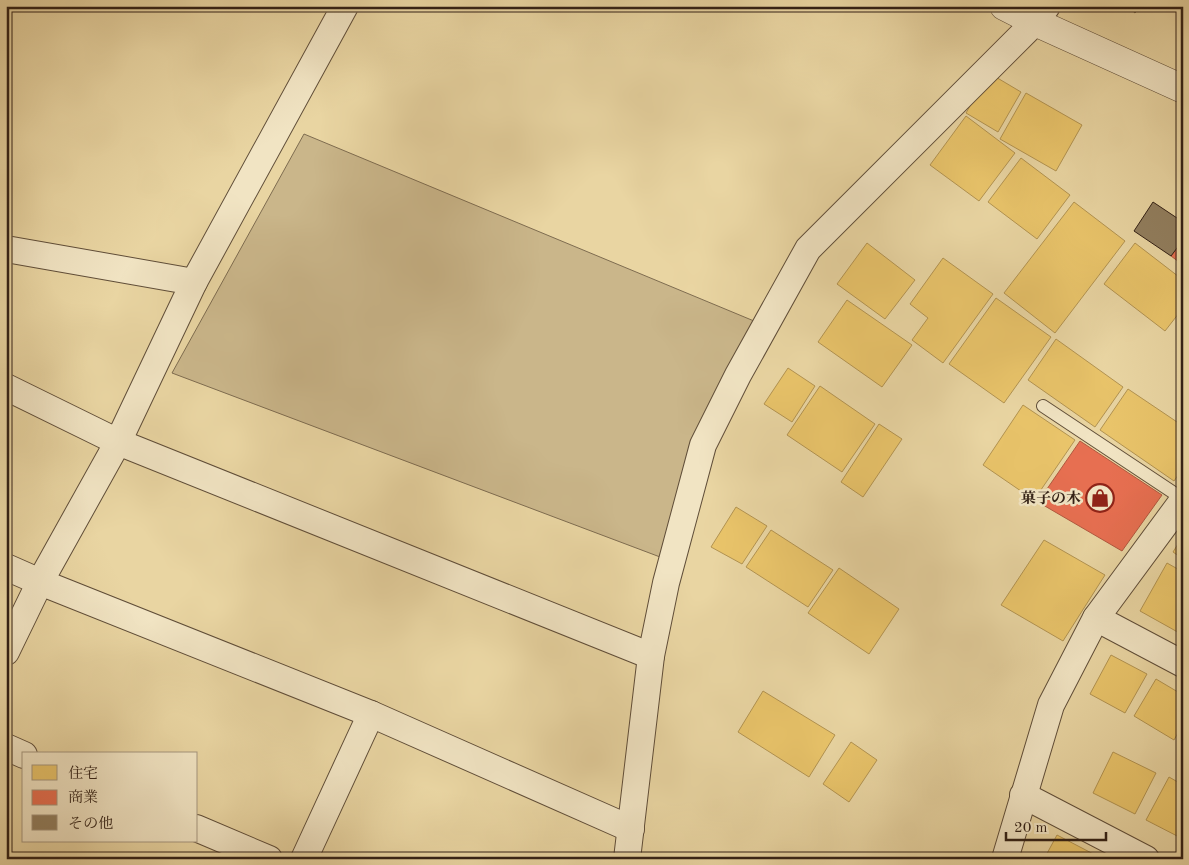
<svg xmlns="http://www.w3.org/2000/svg" width="1189" height="865" font-family="'Old Standard TT','Noto Serif JP',serif">
<rect width="100%" height="100%" fill="#e9d5a2"/>
<filter id="stains"><feTurbulence type="fractalNoise" baseFrequency=".004" numOctaves="4"/><feColorMatrix values="0 0 0 0 .2 0 0 0 0 .09 0 0 0 0 .02 0 0 0 .5 -.17"/></filter>
<radialGradient id="worn" r=".72"><stop offset=".6" stop-color="#630" stop-opacity="0"/><stop offset="1" stop-color="#630" stop-opacity=".3"/></radialGradient>
<!-- green -->
<polygon fill="#cab68a" stroke="#7e6c50" points="304,134 766,326 702,418 676,563 172,373"/>
<!-- homes -->
<g fill="#e9c46a" stroke="#b29351">
<polygon points="989,73 1021,92 998,132 966,113"/>
<polygon points="1026,93 1082,125 1056,171 1000,139"/>
<polygon points="966,116 1015,153 979,201 930,165"/>
<polygon points="1021,158 1070,195 1037,239 988,202"/>
<polygon points="1074,202 1125,241 1055,333 1004,293"/>
<polygon points="867,243 915,280 885,319 837,284"/>
<polygon points="1135,243 1183,280 1183,308 1165,331 1104,284"/>
<polygon points="943,258 993,294 943,363 912,340 928,318 910,304"/>
<polygon points="996,298 1051,337 1004,403 949,364"/>
<polygon points="847,300 912,345 882,387 818,342"/>
<polygon points="1056,339 1123,387 1095,427 1028,380"/>
<polygon points="788,368 815,386 792,422 764,404"/>
<polygon points="820,386 875,424 842,472 787,435"/>
<polygon points="1128,389 1183,426 1183,468 1174,481 1100,430"/>
<polygon points="1023,405 1075,440 1034,500 983,465"/>
<polygon points="879,424 902,439 863,497 841,482"/>
<polygon points="736,507 767,526 742,564 711,547"/>
<polygon points="771,530 833,570 808,607 746,567"/>
<polygon points="1183,536 1183,559 1173,552"/>
<polygon points="1044,540 1105,575 1063,641 1001,605"/>
<polygon points="1167,563 1183,572 1183,635 1140,611"/>
<polygon points="839,568 899,609 869,654 808,613"/>
<polygon points="1111,655 1147,674 1125,713 1090,694"/>
<polygon points="1156,679 1183,695 1183,724 1174,740 1134,716"/>
<polygon points="763,691 835,735 809,777 738,732"/>
<polygon points="851,742 877,760 849,802 823,784"/>
<polygon points="1113,752 1156,773 1135,814 1093,793"/>
<polygon points="1169,777 1183,785 1183,839 1146,820"/>
<polygon points="1057,835 1101,858 1101,859 1044,859"/>
<polygon points="697,854 705,859 693,859"/>
</g>
<!-- shops -->
<g fill="#e76f51" stroke="#b1583f">
<polygon points="1183,240 1183,265 1171,256"/>
<polygon points="1080,441 1162,495 1122,551 1038,502"/>
</g>
<!-- building -->
<g fill="#927f5f" stroke="#332116">
<polygon points="1127,6 1141,6 1135,13"/>
<polygon points="1153,202 1183,222 1183,240 1171,256 1134,231"/>
</g>
<g fill="none" stroke-linecap="round" stroke-linejoin="round">
<defs>
<polyline id="service" points="1043,406 1183,499"/>
<g id="minor">
<polyline points="6,249 194,282"/>
<polyline points="6,387 118,442 651,656"/>
<polyline points="6,567 40,582 371,714 631,829"/>
<polyline points="1096,618 1183,664"/>
<polyline points="6,652 40,582 118,442 194,282 345,6"/>
<polyline points="6,747 24,755"/>
<polyline points="1023,795 1146,859"/>
<polyline points="196,828 269,859"/>
<polyline points="304,859 371,714"/>
<polyline points="627,859 651,656 666,583 703,445 738,375 808,249 1035,22 1047,6"/>
<polyline points="1005,859 1051,705 1096,618 1183,500"/>
</g>
<polyline id="tertiary" points="1004,6 1035,22 1183,89"/>
</defs>
<!-- service casing -->
<use href="#service" stroke="#604e39" stroke-width="14"/>
<!-- minor casing -->
<use href="#minor" stroke="#604e39" stroke-width="28"/>
<!-- tertiary casing -->
<use href="#tertiary" stroke="#604e39" stroke-width="29"/>
<!-- service -->
<use href="#service" stroke="#f1e4c3" stroke-width="12"/>
<!-- minor -->
<use href="#minor" stroke="#f1e4c3" stroke-width="26"/>
<!-- tertiary -->
<use href="#tertiary" stroke="#f1e4c3" stroke-width="28"/>
</g>
<!-- icons -->
<defs>
<symbol id="shop-ring" viewBox="-11 -11 22 22"><circle r="9.5" fill="#f1e4c3" stroke="#8f2418" stroke-width="1.5"/><path d="M-5-2.5h2.3a2.7 3.5 0 0 1 5.4 0H5L5.5 6h-11ZM-1.5-2.5h3a1.5 2.3 0 0 0-3 0Z" fill="#8f2418"/></symbol>
</defs>
<g fill-rule="evenodd">
<use href="#shop-ring" x="1084" y="482" width="32" height="32"/>
</g>
<g text-anchor="middle" stroke-width="5" stroke-linejoin="round" paint-order="stroke">
<!-- poi labels -->
<g font-size="15" font-weight="bold" fill="#332116" stroke="#f1e4c3" text-anchor="end">
<text x="1081" y="503">菓子の木</text>
</g>
</g>
<!-- margin -->
<rect width="1189" height="865" fill="none" stroke="#e9d5a2" stroke-width="25"/>
<rect x="8" y="8" width="1174" height="850" fill="none" stroke="#332116" stroke-width="2.5"/>
<rect x="12" y="12" width="1164" height="840" fill="none" stroke="#332116"/>
<!-- legend -->
<rect x="22" y="752" width="175" height="90" fill="#f1e4c3" stroke="#a5967e"/>
<rect x="32" y="765" width="25" height="15" fill="#e9c46a" stroke="#a5967e"/>
<text x="68" y="778" font-size="15" fill="#332116">住宅</text>
<rect x="32" y="790" width="25" height="15" fill="#e76f51" stroke="#a5967e"/>
<text x="68" y="802" font-size="15" fill="#332116">商業</text>
<rect x="32" y="815" width="25" height="15" fill="#927f5f" stroke="#a5967e"/>
<text x="68" y="828" font-size="15" fill="#332116">その他</text>
<!-- scale -->
<path d="M1006 832v8h100v-8" fill="none" stroke="#332116" stroke-width="2.5"/>
<text x="1014" y="832" font-size="15" fill="#332116" stroke="#f1e4c3" stroke-width="4" paint-order="stroke">20 m</text>
<rect width="100%" height="100%" filter="url(#stains)"/>
<rect width="100%" height="100%" fill="url(#worn)"/>
</svg>
